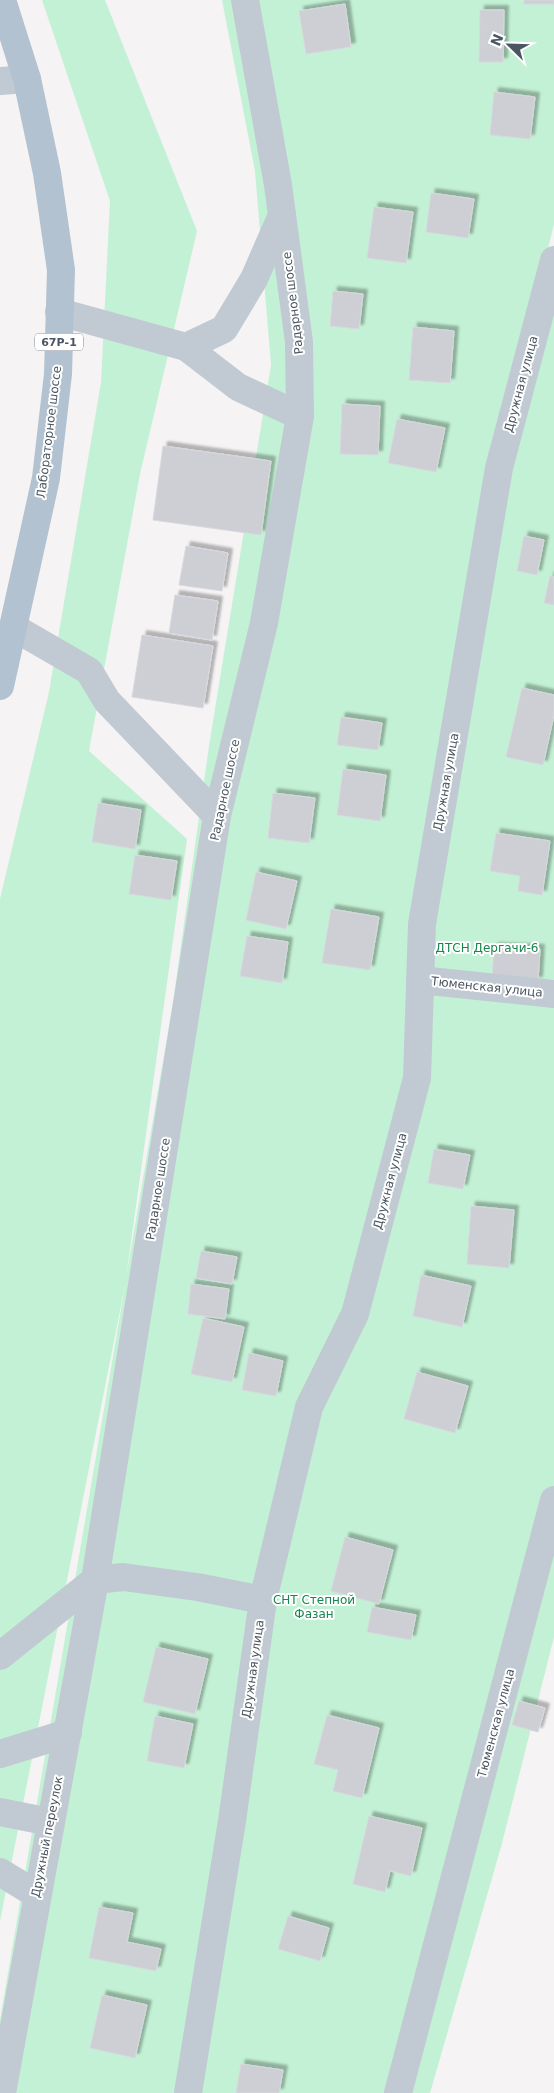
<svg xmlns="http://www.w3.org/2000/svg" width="554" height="2093" font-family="'DejaVu Sans',sans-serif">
<defs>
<filter id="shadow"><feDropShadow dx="4.5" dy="-4.5" stdDeviation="1" flood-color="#0004"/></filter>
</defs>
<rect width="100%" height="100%" fill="#f5f3f3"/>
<!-- green -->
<polygon fill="#c3f1d5" points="42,0 105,0 197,231 140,474 89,751 187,839 126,1278 173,1002 209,746 271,365 255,171 222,0 554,0 554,224 487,496 410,991 554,245 554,1637 501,1847 430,2093 0,2093 0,2020 126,1280 0,1921 0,899 49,692 101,382 110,201"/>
<!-- building -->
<g fill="#cdcfd5" stroke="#d7d9de" filter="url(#shadow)">
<rect x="524" y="0" width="30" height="4"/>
<polygon points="345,4 351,47 306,54 299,11"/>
<polygon points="480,10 504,10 503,62 479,62"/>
<polygon points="494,92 535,97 530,139 490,135"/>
<polygon points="431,193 474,199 468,238 426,232"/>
<polygon points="374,207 413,212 406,263 367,258"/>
<polygon points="333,291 363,294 359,329 330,326"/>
<polygon points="413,327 454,331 450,383 409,380"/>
<polygon points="342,404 380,406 378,455 340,454"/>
<polygon points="397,419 445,428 436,472 388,463"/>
<polygon points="163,446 271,461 261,535 153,520"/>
<polygon points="524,536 544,540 537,575 517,571"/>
<polygon points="186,546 228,553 222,591 179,585"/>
<polygon points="550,576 554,577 554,605 544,603"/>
<polygon points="175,595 218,601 212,640 169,633"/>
<polygon points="142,635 213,646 203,708 132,697"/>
<polygon points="522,688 554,695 554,715 543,765 506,757"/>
<polygon points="341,717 382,723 378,750 337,745"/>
<polygon points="343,769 386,775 380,821 337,815"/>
<polygon points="273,793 315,798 309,843 268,838"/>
<polygon points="98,803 141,810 135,849 92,842"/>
<polygon points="496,833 550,841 542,895 518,891 520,876 490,871"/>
<polygon points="135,855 177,861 171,900 129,894"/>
<polygon points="256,872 297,881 286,929 246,920"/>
<polygon points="331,909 379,917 370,970 322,963"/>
<polygon points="247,936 288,942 282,983 240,976"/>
<polygon points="494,947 540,949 538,981 492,979"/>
<polygon points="434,1149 470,1155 463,1189 428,1183"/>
<polygon points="471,1206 514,1210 509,1268 467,1264"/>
<polygon points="201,1251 237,1257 232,1284 196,1278"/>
<polygon points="421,1275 471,1286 462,1327 413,1316"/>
<polygon points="191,1284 229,1289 225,1319 188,1314"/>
<polygon points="203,1318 244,1327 232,1382 191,1374"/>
<polygon points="249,1353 283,1361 276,1396 242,1390"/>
<polygon points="417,1372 468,1386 455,1433 404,1419"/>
<polygon points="345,1537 393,1550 379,1604 331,1591"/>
<polygon points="372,1607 416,1615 411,1640 367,1632"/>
<polygon points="156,1647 208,1659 195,1714 143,1702"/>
<polygon points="519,1701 545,1708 538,1732 512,1725"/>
<polygon points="327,1715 379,1728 362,1798 333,1791 338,1770 314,1764"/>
<polygon points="155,1716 193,1724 184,1768 147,1761"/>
<polygon points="369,1816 422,1828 411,1876 390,1871 385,1892 353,1884"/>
<polygon points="99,1907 133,1913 127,1942 161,1949 156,1971 89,1958"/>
<polygon points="288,1916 329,1928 320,1961 278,1949"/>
<polygon points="102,1995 147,2005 135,2058 90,2048"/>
<polygon points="241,2064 283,2070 279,2093 236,2093"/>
</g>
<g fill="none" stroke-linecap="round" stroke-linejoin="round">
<!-- minor -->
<g stroke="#c1cad2" stroke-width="28">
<polyline points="0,81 27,79"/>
<polyline points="59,312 186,347 238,387 300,416"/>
<polyline points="186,347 224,329 254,279 282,215"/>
<polyline points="13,627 89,671 107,701 217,816"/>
<polyline points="420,980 554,994"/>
<polyline points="0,1656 95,1580 123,1577 197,1587 263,1600"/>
<polyline points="0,1754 68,1733"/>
<polyline points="0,1812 50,1822"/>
<polyline points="0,1872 36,1894"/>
<polyline points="2,2093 95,1580 217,816 264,623 300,416 299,342 278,185 245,0"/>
<polyline points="188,2093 232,1821 263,1600 309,1407 355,1314 417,1078 422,924 499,468 554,260"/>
<polyline points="398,2093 554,1500"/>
</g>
<!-- major -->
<polyline stroke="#b3c2d1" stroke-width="28" points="0,686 46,478 58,374 61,270 47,173 27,79 2,0"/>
</g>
<g text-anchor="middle" stroke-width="4" stroke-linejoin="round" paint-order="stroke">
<!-- shield labels -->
<rect fill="#fff" stroke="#808990" stroke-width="1" x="35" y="333.5" width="48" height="17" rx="4"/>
<g font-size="11" font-weight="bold" fill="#4a5661">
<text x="59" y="346">67Р-1</text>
</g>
<!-- street labels -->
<g font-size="12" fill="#4a5661" stroke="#fff">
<text transform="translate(293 303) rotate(-97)" y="4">Радарное шоссе</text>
<text transform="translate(521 384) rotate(-75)" y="4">Дружная улица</text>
<text transform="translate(49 432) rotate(-83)" y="4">Лабораторное шоссе</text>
<text transform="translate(446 782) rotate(-80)" y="4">Дружная улица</text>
<text transform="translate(225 790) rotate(-78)" y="4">Радарное шоссе</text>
<text transform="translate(487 987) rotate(6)" y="4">Тюменская улица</text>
<text transform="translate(390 1181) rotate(-75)" y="4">Дружная улица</text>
<text transform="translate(158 1189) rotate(-81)" y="4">Радарное шоссе</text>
<text transform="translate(253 1669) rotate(-82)" y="4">Дружная улица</text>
<text transform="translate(496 1723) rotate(-75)" y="4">Тюменская улица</text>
<text transform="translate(47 1837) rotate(-79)" y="4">Дружный переулок</text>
</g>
<!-- park labels -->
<g font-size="12" fill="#17864f" stroke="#fff">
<text x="487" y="952">ДТСН Дергачи-6</text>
<text x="314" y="1604">СНТ Степной<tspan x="314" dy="14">Фазан</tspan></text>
</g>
</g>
<!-- north arrow -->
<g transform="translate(509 45) rotate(293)" stroke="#ffffff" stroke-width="4" paint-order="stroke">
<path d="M0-4L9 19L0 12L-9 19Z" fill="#4a5661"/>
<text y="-8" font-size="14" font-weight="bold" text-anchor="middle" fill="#4a5661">N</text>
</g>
</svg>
